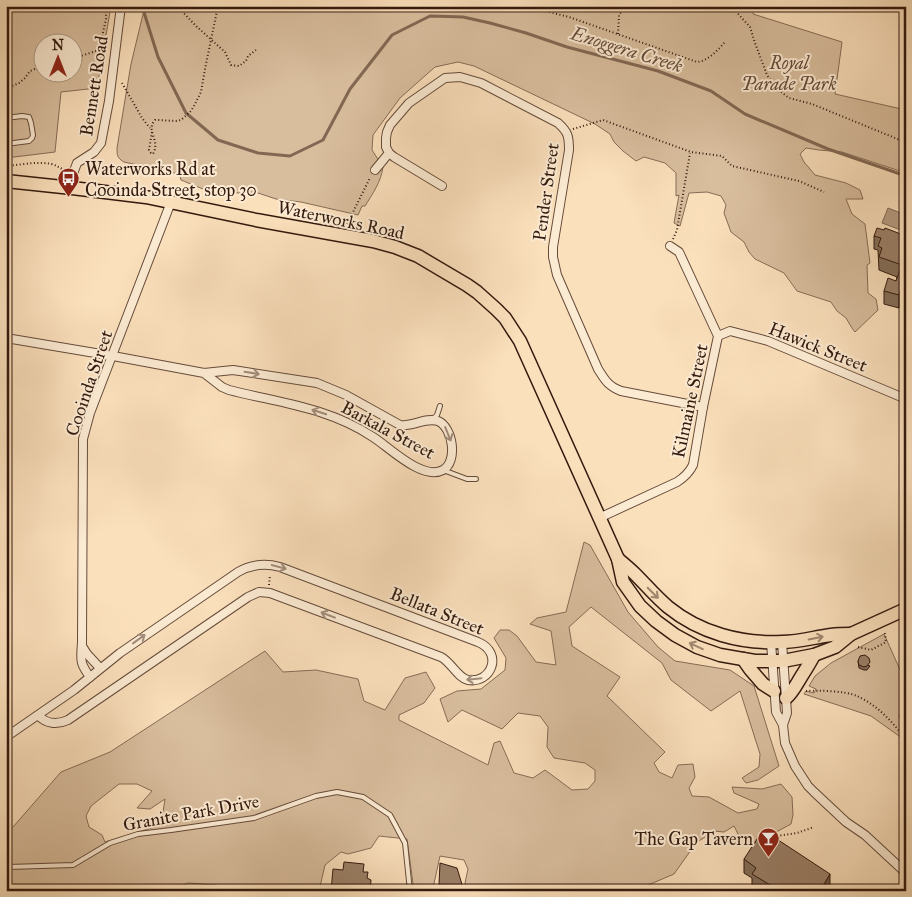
<svg xmlns="http://www.w3.org/2000/svg" width="912" height="897" font-family="'IM FELL Great Primer',serif">
<rect width="100%" height="100%" fill="#fbe0bc"/>
<filter id="stains"><feTurbulence type="fractalNoise" baseFrequency=".004" numOctaves="4"/><feColorMatrix values="0 0 0 0 .2 0 0 0 0 .09 0 0 0 0 .02 0 0 0 .5 -.17"/></filter>
<radialGradient id="worn" r=".72"><stop offset=".6" stop-color="#630" stop-opacity="0"/><stop offset="1" stop-color="#630" stop-opacity=".3"/></radialGradient>
<!-- green -->
<g fill="#d9be9e" stroke="#866c56" fill-rule="evenodd">
<path d="M6 6H111L97 88 61 92 55 152 6 158ZM42 42H72V72H42Z"/>
<path d="M145 6H753V14L842 42 835 94 906 110V173L842 152 819 150 806 148 800 154 804 162 815 175 846 183 860 190 863 199H846L852 214 865 224 870 263 867 265 868 293 876 299 878 310 855 332 852 328 846 318 837 311 831 302 797 291 784 273 755 259 749 252 744 242 731 232 724 213 726 205 721 196 707 192 689 193 680 226 674 223 679 195 676 196V173L665 163 644 157 636 161 623 151 614 142 610 134 595 124 474 66 458 62 435 67 400 98 373 135 372 150 383 167C381 182 373 193 365 206H362L358 215 301 202 276 199 255 192 238 193 203 189 181 180 179 174 124 162C117 158 117 155 117 148L131 64Z"/>
<path d="M584 542 590 545 628 612 658 647 675 661 730 670 754 686 779 766 758 780 746 783 742 778 759 767 760 754 740 691 711 711 671 680 662 663 591 607 569 627 572 646 620 677 607 696 665 752 654 763 659 772 672 778 678 765 693 764 695 777 689 788 692 796 709 797 738 813 757 809 759 804 734 793 732 787 762 789 781 784 792 797 793 815 791 824 752 845 740 838 734 826 724 832 714 831 696 843 674 874 634 891H467L465 883 468 869 464 860 440 856 433 888 434 891H414L407 839 379 836 371 848 348 854 341 852 325 865 319 891H224L217 885 188 883 178 887 175 891H6V835L61 772 110 752 265 651 283 672 316 670 358 679 364 701 385 710 405 678 426 672 435 688 424 703 399 715V720L488 765 494 743 500 741 514 773 533 778 545 770 572 790 588 789 595 781V770L585 763 554 758 547 747 548 727 540 716 518 713 502 729 462 710 448 722 440 699 457 691 481 689 505 670 506 658 494 638 500 630H509L517 636 536 662 556 665 551 631 530 624 537 618 566 612ZM119 784H137L152 791 137 808 150 809 165 799 161 825 105 842 102 835 89 827 86 816 91 806Z"/>
<polygon points="884,634 906,683 906,703 899,716 906,727 906,741 871,716 804,694 806,691 814,693 816,689 809,686 815,676 831,663"/>
</g>
<!-- water -->
<polygon fill="#b79c81" stroke="#826853" points="888,208 906,215 906,232 882,223"/>
<g fill="none" stroke-linecap="round" stroke-linejoin="round">
<!-- stream -->
<polyline stroke="#826853" stroke-width="3" points="142,6 158,57 186,113 218,140 258,153 290,156 323,140 350,89 392,35 430,16 463,17 490,23 526,33 567,47 658,71 711,91 745,114 828,149 906,176"/>
<defs>
<g id="lane">
<polyline points="6,118 22,116 29,117 31,123 33,135 32,138 29,141 6,144"/>
<polyline points="433,419 437,415 440,406"/>
<polyline points="443,470 467,479 476,479"/>
<polyline points="6,864 9,867 73,865 110,843 138,834 171,830 254,818 316,796 337,792 363,797 390,815 405,843 410,891"/>
</g>
<g id="street">
<polyline points="389,153 394,157 442,186"/>
<path d="M375 170 389 153 386 147V138L387 132 390 125 409 103 445 78 460 77 481 83 558 123C568 132 569 136 569 150L553 247V257L557 275 598 369C605 380 608 386 621 391L703 407"/>
<polyline points="72,188 74,171 77,163 94,152 101,143 109,101 121,6"/>
<polyline points="718,336 730,331 768,341 906,399"/>
<path d="M6 338 113 356 204 373 233 370 317 383 346 395 400 425C413 427 425 417 438 421 453 427 458 462 443 470 422 481 389 447 373 437 327 407 280 403 229 390L222 387 204 373"/>
<path d="M599 518 677 482C685 477 689 473 693 465L703 407 718 336 679 252 670 246"/>
<polyline points="771,642 776,712 783,725 785,743 795,766 808,786 814,792 846,822 865,835 906,873"/>
<polyline points="782,642 787,713 783,725"/>
<polyline points="82,646 87,654 100,668"/>
<path d="M90 677C79 662 81 660 82 642L83 439 90 413 171 202"/>
<path d="M6 737 74 690 120 653 238 572C252 564 265 563 280 567L478 642C504 653 491 684 468 680 458 678 451 662 441 657L270 593 259 592 248 597 68 720C57 725 46 724 38 715"/>
</g>
<g id="primary">
<polyline points="6,181 72,188 146,197 256,220 373,241 395,247 418,256 467,285 477,292 496,309 505,318 520,341 618,559 623,582 640,606 656,621 675,635 697,647 720,655 743,659 755,661 783,661 814,655 835,647 851,634 906,609"/>
<path d="M618 559C624 564 630 569 635 574 646 585 656 597 668 607 700 633 741 644 782 642 799 642 815 637 831 635 838 634 844 634 851 634"/>
<polyline points="743,659 750,669 763,684 774,691"/>
<path d="M786 698C793 692 796 685 801 677 806 669 810 663 814 655"/>
</g>
</defs>
<!-- lane casing -->
<use href="#lane" stroke="#654b3a" stroke-width="6"/>
<!-- street casing -->
<use href="#street" stroke="#654b3a" stroke-width="10"/>
<!-- primary casing -->
<use href="#primary" stroke="#33190e" stroke-width="15"/>
<!-- path -->
<g stroke="#33190e" stroke-width="2" stroke-dasharray="1 2.5" stroke-linecap="butt">
<polyline points="177,6 196,26 225,52 231,65 239,66 246,61 248,56 256,50"/>
<polyline points="731,6 750,27 755,43 767,75 776,88 789,98 812,104 900,140 906,141"/>
<path d="M511 8 545 11 569 17 697 62C708 61 718 50 725 42"/>
<polyline points="618,34 619,15 625,6"/>
<polyline points="99,50 106,19 106,6"/>
<polyline points="72,59 99,50 107,54"/>
<polyline points="122,83 142,118 150,128"/>
<polyline points="6,89 19,83 25,78 30,71 42,66"/>
<polyline points="573,129 603,120 691,152 722,156 732,166 799,181 824,192"/>
<path d="M152 132 149 150 151 153 153 154C161 139 145 132 155 120H158L176 121 181 120 191 111 195 104 201 92 205 69 218 6"/>
<path d="M6 166C20 165 37 161 51 164 57 165 60 169 66 170"/>
<polyline points="347,224 370,178"/>
<polyline points="673,239 677,230 690,153"/>
<polyline points="269,585 270,575"/>
<polyline points="858,647 871,650 886,642 885,633"/>
<path d="M806 691C818 690 846 691 857 696 877 705 893 722 906 740"/>
<polyline points="770,837 797,833 814,827"/>
</g>
<!-- lane -->
<use href="#lane" stroke="#fcebd3" stroke-width="4"/>
<!-- street -->
<use href="#street" stroke="#fcebd3" stroke-width="8"/>
<!-- primary -->
<use href="#primary" stroke="#fbe0bc" stroke-width="12"/>
</g>
<!-- wall -->
<g fill="#856e59" stroke="#33190e">
<polygon points="884,230 906,236 904,305 900,304 899,308 884,304 884,291 896,281 897,277 879,270 878,250 874,249 874,236"/>
<polygon points="858,661 870,666 867,670 864,670 859,668"/>
<polygon points="744,859 830,888 829,891 758,891 752,887 752,878 744,873"/>
</g>
<!-- shaded-wall -->
<g fill="#6c5a49" stroke="#33190e">
<polygon points="906,287 906,299 904,305 904,292"/>
<polygon points="900,291 900,304 899,308 899,295"/>
<polygon points="830,874 830,888 829,891 820,891"/>
</g>
<!-- building -->
<g fill="#9b8068" stroke="#33190e">
<polygon points="877,228 884,230 885,228 906,236 906,287 904,292 900,291 899,295 884,291 888,278 896,281 902,265 879,257 882,248 878,246 881,238 874,236"/>
<polygon points="865,655 869,658 870,662 867,666 864,667 859,665 858,661 860,656"/>
<polygon points="763,830 830,874 820,891 780,891 752,874 756,868 744,859"/>
<polygon points="344,862 364,864 363,872 368,872 367,878 371,880 370,891 331,891 333,869 343,870"/>
<polygon points="440,863 457,868 464,891 441,891 439,884"/>
</g>
<!-- one-way arrows -->
<defs><path id="oneway-shaft" d="M-6 0H5M1.5-3L5.5 0L1.5 3" fill="none" stroke-width="1.6" stroke-linecap="round" stroke-linejoin="round" transform="scale(1.25)"/></defs>
<g stroke="#a28c7a">
<use href="#oneway-shaft" transform="translate(252 373) rotate(9)"/>
<use href="#oneway-shaft" transform="translate(319 412) rotate(-162)"/>
<use href="#oneway-shaft" transform="translate(448 434) rotate(68)"/>
<use href="#oneway-shaft" transform="translate(279 567) rotate(15)"/>
<use href="#oneway-shaft" transform="translate(328 615) rotate(-159)"/>
<use href="#oneway-shaft" transform="translate(139 639) rotate(-36)"/>
<use href="#oneway-shaft" transform="translate(474 679) rotate(174)"/>
</g>
<g stroke="#a1866e">
<use href="#oneway-shaft" transform="translate(653 593) rotate(45)"/>
<use href="#oneway-shaft" transform="translate(816 638) rotate(-12)"/>
<use href="#oneway-shaft" transform="translate(696 646) rotate(-155)"/>
</g>
<!-- icons -->
<defs>
<symbol id="bus-pin" viewBox="-11 -11 22 30"><path d="M0 17L-7.5 6A9.5 9.5 0 1 1 7.5 6Z" fill="#8f2418" stroke="#fcebd3"/><path d="M-5-6H5V4H4V6H2V4H-2V6H-4V4H-5ZM-3.5-4V0h7V-4ZM-3.5 1.2v1.5H-2V1.2ZM2 1.2v1.5H3.5V1.2Z" fill="#fff"/></symbol>
<symbol id="bar-pin" viewBox="-11 -11 22 30"><path d="M0 17L-7.5 6A9.5 9.5 0 1 1 7.5 6Z" fill="#8f2418" stroke="#fcebd3"/><path d="M-6-5H6L.8 .8V4.5H3.5V6h-7V4.5H-.8V.8Z" fill="#fff"/></symbol>
</defs>
<g fill-rule="evenodd">
<use href="#bus-pin" x="56" y="166" width="25" height="34"/>
<use href="#bar-pin" x="756" y="826" width="25" height="34"/>
</g>
<g text-anchor="middle" stroke-width="4" stroke-linejoin="round" paint-order="stroke">
<!-- park labels -->
<g font-size="18" font-style="italic" fill="#654b39" stroke="#fcebd3">
<text x="789" y="69">Royal<tspan x="789" dy="21">Parade Park</tspan></text>
</g>
<!-- street labels -->
<g font-size="18" fill="#33190e" stroke="#fcebd3">
<text transform="translate(94 86) rotate(-81)" y="6">Bennett Road</text>
<text transform="translate(546 192) rotate(-82)" y="6">Pender Street</text>
<text transform="translate(341 220) rotate(12)" y="6">Waterworks Road</text>
<text transform="translate(818 347) rotate(22)" y="6">Hawick Street</text>
<text transform="translate(89 383) rotate(-71)" y="6">Cooinda Street</text>
<text transform="translate(690 401) rotate(-78)" y="6">Kilmaine Street</text>
<text transform="translate(388 430) rotate(28)" y="6">Barkala Street</text>
<text transform="translate(437 611) rotate(22)" y="6">Bellata Street</text>
<text transform="translate(191 813) rotate(-10)" y="6">Granite Park Drive</text>
</g>
<!-- poi labels -->
<g font-size="18" fill="#33190e" stroke="#fcebd3" text-anchor="start">
<text x="85" y="175">Waterworks Rd at<tspan x="85" dy="21">Cooinda Street, stop 30</tspan></text>
<text x="753" y="845" text-anchor="end">The Gap Tavern</text>
</g>
<!-- water labels -->
<g font-size="19" font-style="italic" fill="#684d3c" stroke="#fcebd3">
<text transform="translate(627 49) rotate(17)" y="7">Enoggera Creek</text>
</g>
</g>
<!-- margin -->
<rect width="912" height="897" fill="none" stroke="#fbe0bc" stroke-width="25"/>
<rect x="8" y="8" width="897" height="882" fill="none" stroke="#33190e" stroke-width="2.5"/>
<rect x="12" y="12" width="887" height="872" fill="none" stroke="#33190e"/>
<!-- north arrow -->
<g transform="translate(58 58)"><circle r="24" fill="#fcebd3" stroke="#ac9784"/>
<path d="M0-4L9 19L0 12L-9 19Z" fill="#8f2418"/>
<text y="-8" font-size="14" font-weight="bold" text-anchor="middle" fill="#33190e">N</text>
</g>
<rect width="100%" height="100%" filter="url(#stains)"/>
<rect width="100%" height="100%" fill="url(#worn)"/>
</svg>
